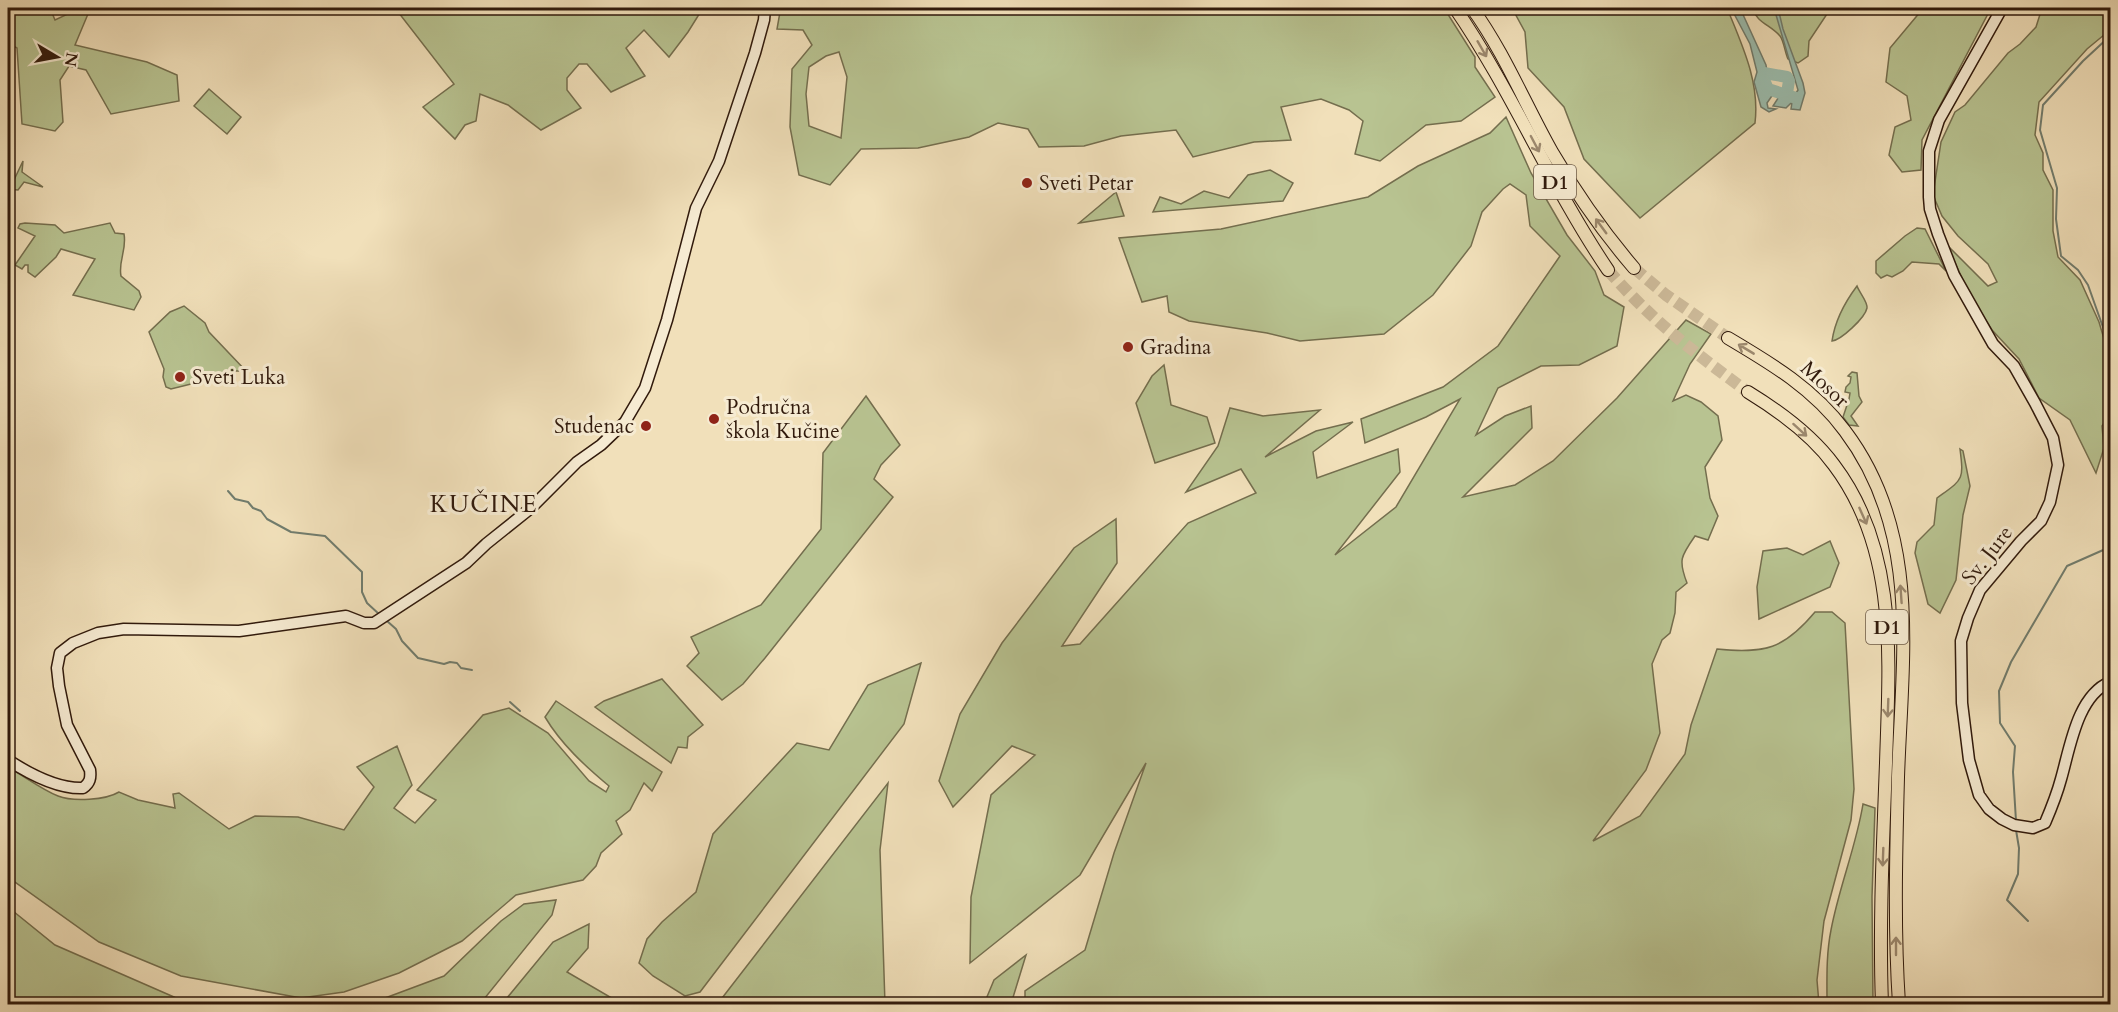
<svg xmlns="http://www.w3.org/2000/svg" width="2118" height="1012" font-family="Cardo,serif">
<rect width="100%" height="100%" fill="#f1e0ba"/>
<filter id="stains"><feTurbulence type="fractalNoise" baseFrequency=".00333" numOctaves="4"/><feColorMatrix values="0 0 0 0 .2 0 0 0 0 .09 0 0 0 0 .02 0 0 0 .5 -.17"/></filter>
<radialGradient id="worn" r=".72"><stop offset=".6" stop-color="#630" stop-opacity="0"/><stop offset="1" stop-color="#630" stop-opacity=".3"/></radialGradient>
<!-- green -->
<g fill="#b8c391" stroke="#746e4e" stroke-width="1.5" fill-rule="evenodd">
<polygon points="8,8 50,8 55,20 68,14 73,8 82,8 88,14 75,45 147,62 177,75 179,101 111,114 86,70 69,66 60,80 63,122 55,131 22,124 17,48 8,43"/>
<polygon points="395,8 703,8 688,32 669,57 644,30 626,48 645,76 611,92 587,64 579,64 567,78 567,90 581,108 541,130 508,105 480,94 476,121 465,125 455,139 423,107 454,84"/>
<path d="M785 8H1444L1475 57V67L1495 97 1461 121 1426 125 1380 161 1355 154 1363 121 1349 110 1321 99 1281 107 1291 140 1254 142 1193 157 1176 130 1121 136 1084 146 1039 147 1028 129 998 123 969 137 918 148 861 149 830 185 799 175 790 127 792 69 812 45 803 30 777 29 780 12ZM839 52 847 77 841 138 809 126 806 94 809 67 826 56Z"/>
<path d="M1512 8H1727C1742 45 1760 82 1755 123L1640 218 1584 159 1564 107 1528 68 1525 32Z"/>
<path d="M1752 8H1831L1809 41 1808 56 1798 63 1788 59C1785 53 1784 41 1780 36 1771 25 1757 23 1752 8Z"/>
<polygon points="1935,8 1991,8 1922,140 1921,170 1902,172 1889,155 1895,127 1911,120 1907,96 1886,82 1890,48 1921,11"/>
<polygon points="2042,8 2110,8 2110,30 2087,49 2039,102 2035,135 2043,153 2043,170 2053,190 2053,231 2058,257 2080,280 2099,322 2110,359 2110,414 2102,426 2104,448 2096,473 2070,420 2039,398 2019,359 1992,330 1970,296 1947,245 1988,286 1997,282 1988,264 1958,236 1942,216 1933,195 1941,142 1955,112 1965,105 2008,53 2020,44 2036,27"/>
<polygon points="209,89 241,117 227,134 194,106"/>
<path d="M1506 117 1531 173 1567 235 1595 271 1604 295 1624 307 1617 346 1579 365 1541 366 1498 388 1476 435 1505 416 1531 406 1532 428 1463 497 1515 485 1553 461 1617 398 1686 320 1711 334 1690 364 1673 401 1686 395 1701 402 1718 416 1722 440 1705 467 1710 498 1718 516 1708 540 1695 536C1681 556 1678 560 1687 583L1676 592 1675 613 1670 633 1662 640 1652 664 1660 733 1646 770 1593 841 1640 816 1685 754 1691 725 1717 649C1765 654 1784 649 1815 612H1832L1845 623 1854 789 1851 820 1824 921 1817 980 1819 1004H1025V991L1085 950 1114 853 1146 763 1080 875 970 963 971 897 991 795 1035 755 1012 746 953 807 939 781 960 714 1002 643 1074 548 1116 519 1117 563 1062 646 1080 644 1188 523 1256 493 1241 469 1186 492 1218 446 1230 408 1263 416 1320 410 1265 457 1316 431 1353 422 1313 452 1317 478 1398 449 1400 472 1335 555 1396 507 1460 399 1426 417 1365 443 1361 419 1443 387 1498 346 1560 256 1530 226 1526 195 1510 184 1503 189 1482 212 1471 246 1433 295 1384 334 1300 341 1267 333 1189 321 1169 312 1167 296 1142 302 1119 238 1221 229 1368 197 1418 166 1490 133Z"/>
<polygon points="23,161 22,172 43,187 24,182 18,190 8,189 8,184 13,182"/>
<polygon points="1270,170 1293,183 1283,201 1153,212 1160,197 1181,204 1204,191 1229,198 1248,175"/>
<polygon points="1116,192 1124,216 1079,223"/>
<path d="M25 223 55 225 64 233 110 223 115 233 124 234C127 250 118 261 121 276L139 291 141 297 134 310 73 295 95 259 61 249 56 257 35 277 28 272V265H25L22 269 15 265 35 236 18 228 20 224Z"/>
<polygon points="1917,228 1925,229 1946,271 1939,264 1912,262 1903,271 1892,277 1887,275 1881,278 1876,273 1876,261 1905,236"/>
<path d="M1857 286C1859 292 1868 302 1867 308 1865 318 1841 340 1832 341 1835 320 1845 302 1857 286Z"/>
<polygon points="184,306 205,323 209,332 246,371 234,371 229,378 199,382 171,389 166,387 163,377 164,369 149,332 170,312"/>
<polygon points="1164,365 1171,405 1207,417 1215,443 1155,463 1136,403 1152,376"/>
<polygon points="1852,372 1857,373 1859,396 1862,402 1851,416 1858,426 1849,425 1843,417 1849,399 1850,393 1845,392 1846,387 1850,383 1851,377 1848,376"/>
<polygon points="866,396 900,445 881,465 874,479 893,497 765,658 743,684 722,700 687,666 699,653 691,637 761,605 821,529 823,453"/>
<path d="M1960 449 1963 451 1970 486 1963 515 1956 580 1940 613 1928 604 1915 553 1917 542 1934 525 1937 498C1963 479 1964 481 1960 449Z"/>
<polygon points="1830,541 1839,563 1830,587 1759,619 1757,587 1763,551 1787,548 1803,555"/>
<polygon points="921,663 904,724 700,992 685,996 653,976 639,963 647,939 662,922 696,892 713,834 797,743 829,750 868,685"/>
<polygon points="662,679 703,725 688,737 687,748 678,747 671,763 595,707 604,701"/>
<path d="M556 701 662 772 652 791 644 783 630 810 616 821 622 834 601 853 596 866 583 880 516 895 462 941 399 973 344 992 301 998 181 976 99 942 8 877V767C24 776 41 789 58 796 73 802 106 800 119 792L138 800 175 808 173 794 179 793 229 829 255 816 298 817 344 830 374 787 357 767 397 746 412 785 394 808 415 823 436 800 417 790 483 715 509 708 548 733 589 781 606 792 609 786C585 766 561 744 545 717Z"/>
<polygon points="888,783 880,850 885,1004 721,1004 719,1002"/>
<path d="M1863 804 1875 808 1872 897 1873 1004H1827C1827 979 1826 955 1831 930 1839 887 1856 847 1863 804Z"/>
<polygon points="556,900 552,915 480,1004 369,1004 444,976 501,921 524,904"/>
<polygon points="8,907 55,945 190,1004 8,1004"/>
<polygon points="589,924 588,948 567,972 622,1004 502,1004 553,942"/>
<polygon points="1026,955 1011,1004 984,1004 994,980"/>
</g>
<!-- water -->
<g fill="#9bbdae" stroke="#717c6d" stroke-width="1.5">
<polygon points="1731,8 1740,8 1766,65 1769,86 1776,90 1767,103 1768,108 1776,109 1769,112 1761,107 1754,82 1757,72 1750,44"/>
<polygon points="1774,8 1778,8 1783,29 1803,83 1805,93 1800,110 1791,109 1792,102 1786,108 1773,106 1784,89 1790,85 1792,93 1796,93 1798,90"/>
</g>
<g fill="none" stroke-linecap="round" stroke-linejoin="round">
<!-- stream -->
<g stroke="#717c6d" stroke-width="2">
<polyline points="2110,36 2083,61 2043,105 2040,130 2057,188 2056,219 2061,256 2078,270 2088,285 2110,347"/>
<polyline points="228,491 235,499 248,502 253,508 261,511 267,519 291,532 325,536 362,572 362,592 367,603 380,615"/>
<polyline points="387,621 396,629 402,641 418,658 444,664 450,662 457,663 461,668 472,670"/>
<polyline points="510,702 520,711"/>
<polyline points="2016,821 2013,772 2015,746 2000,723 1999,691 2011,662 2067,566 2110,547"/>
<polyline points="2016,830 2019,848 2018,874 2007,900 2028,921"/>
</g>
<!-- river -->
<g stroke="#9bbdae" stroke-width="12">
<polyline points="1764,73 1787,77 1789,81 1787,93"/>
<polyline points="1764,80 1768,89 1796,98"/>
</g>
<!-- highway-tunnel -->
<g stroke="#cbb897" stroke-width="12" stroke-dasharray="12 6" stroke-linecap="butt">
<polyline points="1634,268 1666,295 1728,338"/>
<path d="M1608 270C1650 319 1696 354 1748 392"/>
</g>
<defs>
<g id="secondary">
<path d="M2002 8 1939 120 1929 151V197L1930 209 1938 234 1954 275 1993 344 2014 366 2035 403 2053 438 2058 465 2050 502 2041 521 2021 541 1980 590 1968 618 1961 641 1962 703 1969 760 1979 795 1989 809 2002 819 2014 825 2033 828 2045 823C2051 809 2057 794 2061 779 2070 748 2077 696 2110 682"/>
<path d="M8 760C28 773 58 789 83 788 90 783 91 778 90 770L67 725 59 686 57 668 60 653 73 643 98 633 124 629 239 631 346 616 364 623H374L466 563 486 544 531 508 577 462 601 445 625 422 645 388 667 320 696 208 719 161 755 53 764 20 765 8"/>
</g>
<g id="highway">
<path d="M1455 8C1512 91 1551 186 1608 270"/>
<path d="M1472 8C1504 52 1525 104 1552 152 1576 193 1603 232 1634 268"/>
<path d="M1728 338C1772 364 1814 389 1845 431 1922 533 1902 657 1898 777 1896 853 1894 929 1899 1004"/>
<path d="M1748 392C1779 411 1812 435 1834 465 1899 551 1889 662 1886 763 1883 844 1879 924 1882 1004"/>
</g>
</defs>
<!-- secondary casing -->
<use href="#secondary" stroke="#311a0c" stroke-width="13"/>
<!-- highway casing -->
<use href="#highway" stroke="#311a0c" stroke-width="14"/>
<!-- secondary -->
<use href="#secondary" stroke="#f6ebd2" stroke-width="10"/>
<!-- highway -->
<use href="#highway" stroke="#f1e0ba" stroke-width="12"/>
</g>
<!-- one-way arrows -->
<defs><path id="oneway-shaft" d="M-6 0H5M1.5-3L5.5 0L1.5 3" fill="none" stroke-width="1.6" stroke-linecap="round" stroke-linejoin="round" transform="scale(1.5)"/></defs>
<g stroke="#9b876c">
<use href="#oneway-shaft" transform="translate(1482 49) rotate(60)"/>
<use href="#oneway-shaft" transform="translate(1535 144) rotate(62)"/>
<use href="#oneway-shaft" transform="translate(1601 226) rotate(-126)"/>
<use href="#oneway-shaft" transform="translate(1746 349) rotate(-149)"/>
<use href="#oneway-shaft" transform="translate(1800 430) rotate(42)"/>
<use href="#oneway-shaft" transform="translate(1863 516) rotate(66)"/>
<use href="#oneway-shaft" transform="translate(1901 594) rotate(-94)"/>
<use href="#oneway-shaft" transform="translate(1888 708) rotate(92)"/>
<use href="#oneway-shaft" transform="translate(1883 857) rotate(92)"/>
<use href="#oneway-shaft" transform="translate(1896 946) rotate(-90)"/>
</g>
<!-- markers -->
<g fill="#8f2418" stroke="#f6ebd2" stroke-width="2">
<circle cx="1027" cy="183" r="6"/>
<circle cx="1128" cy="347" r="6"/>
<circle cx="180" cy="377" r="6"/>
<circle cx="714" cy="419" r="6"/>
<circle cx="646" cy="426" r="6"/>
</g>
<g text-anchor="middle" stroke-width="6" stroke-linejoin="round" paint-order="stroke">
<!-- shield labels -->
<g fill="#f6ebd2" stroke="#6c5947" stroke-width="1.5">
<rect x="1534" y="165" width="42" height="34" rx="4.5"/>
<rect x="1866" y="610" width="42" height="34" rx="4.5"/>
</g>
<g font-size="20" font-weight="bold" fill="#311a0c">
<text x="1555" y="189">D1</text>
<text x="1887" y="634">D1</text>
</g>
<!-- poi labels -->
<g font-size="21" fill="#311a0c" stroke="#f6ebd2" text-anchor="start">
<text x="1039" y="190">Sveti Petar</text>
<text x="1140" y="354">Gradina</text>
<text x="192" y="384">Sveti Luka</text>
<text x="726" y="414">Područna<tspan x="726" dy="24">škola Kučine</tspan></text>
<text x="634" y="433" text-anchor="end">Studenac</text>
</g>
<!-- street labels -->
<g font-size="21" fill="#311a0c" stroke="#f6ebd2">
<text transform="translate(1825 384) rotate(43)" y="7">Mosor</text>
<text transform="translate(1987 555) rotate(-52)" y="7">Sv. Jure</text>
</g>
<!-- quarter labels -->
<g font-size="24" letter-spacing="1.5" fill="#311a0c" stroke="#f6ebd2">
<text x="484" y="512">KUČINE</text>
</g>
</g>
<!-- margin -->
<rect width="2118" height="1012" fill="none" stroke="#f1e0ba" stroke-width="30"/>
<rect x="9" y="9" width="2100" height="994" fill="none" stroke="#311a0c" stroke-width="3"/>
<rect x="15" y="15" width="2088" height="982" fill="none" stroke="#311a0c" stroke-width="1.5"/>
<!-- north arrow -->
<g transform="translate(57 57) rotate(100)" stroke="#f6ebd2" stroke-width="4.5" paint-order="stroke">
<path d="M0-4.5L10 22L0 15L-10 22Z" fill="#311a0c"/>
<text y="-9" font-size="16" font-weight="bold" text-anchor="middle" fill="#311a0c">N</text>
</g>
<rect width="100%" height="100%" filter="url(#stains)"/>
<rect width="100%" height="100%" fill="url(#worn)"/>
</svg>
